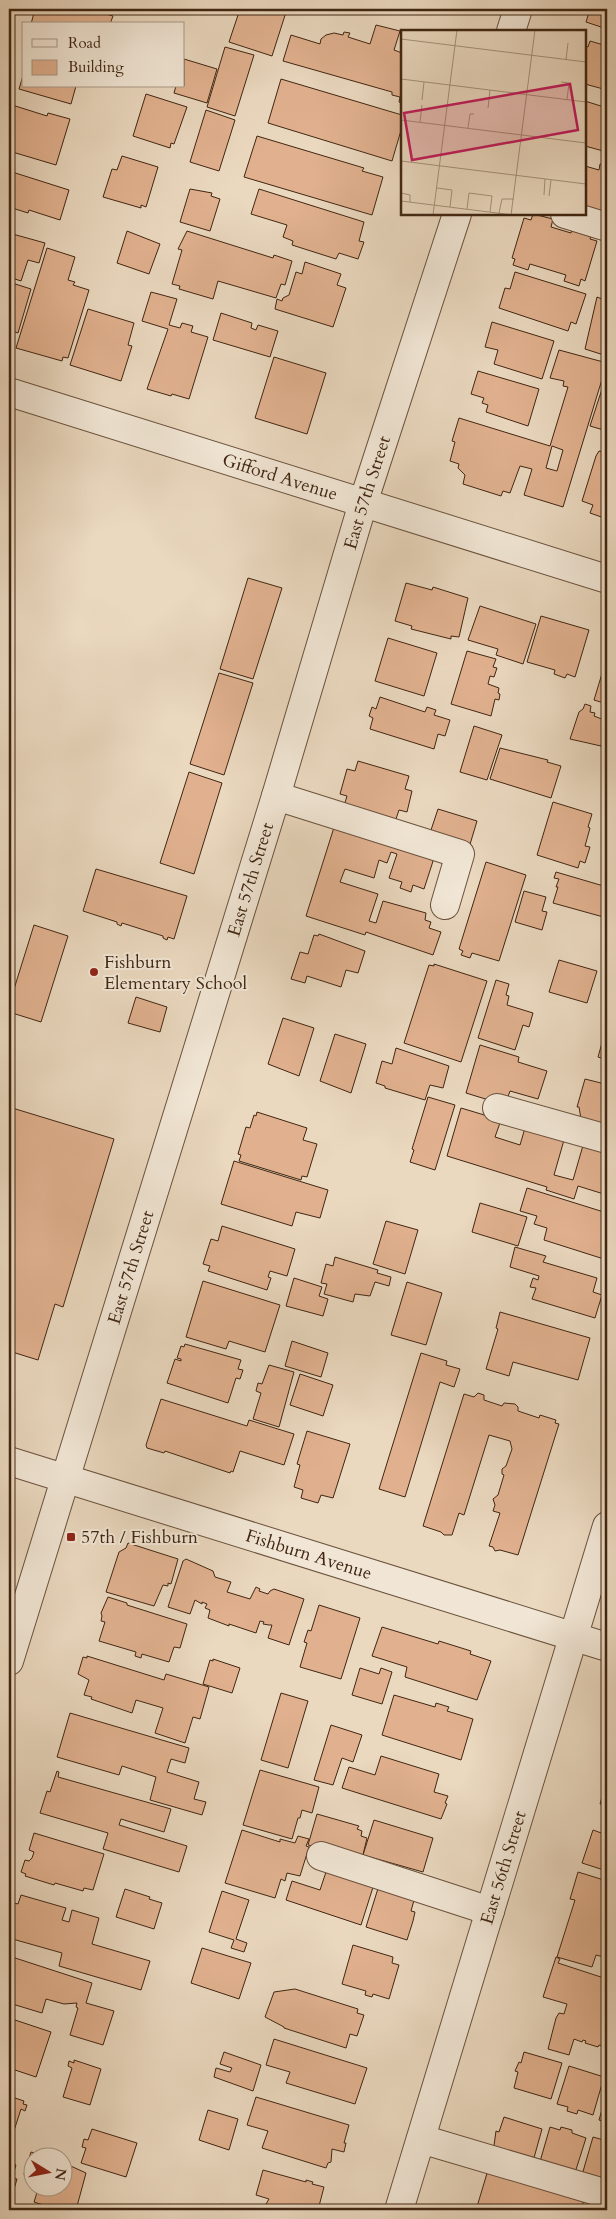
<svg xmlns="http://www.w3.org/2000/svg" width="616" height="2219" font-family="Cardo,serif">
<rect width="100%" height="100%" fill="#ead8bf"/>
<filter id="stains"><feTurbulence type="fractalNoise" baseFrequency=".004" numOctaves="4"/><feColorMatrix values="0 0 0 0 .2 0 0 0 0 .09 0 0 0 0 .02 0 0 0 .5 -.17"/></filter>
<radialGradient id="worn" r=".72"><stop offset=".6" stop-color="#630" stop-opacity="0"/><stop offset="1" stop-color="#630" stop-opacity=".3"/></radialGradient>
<!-- building -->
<g fill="#e1b18f" stroke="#402612" fill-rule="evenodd">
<polygon points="35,9 88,9 113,16 110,24 31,24"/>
<polygon points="240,9 287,9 272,56 229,42"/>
<polygon points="590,9 607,9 607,29 586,22"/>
<polygon points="376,25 400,31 394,50 402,53 401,103 399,102 400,97 392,95 392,92 283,61 291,35 320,44 321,39 326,35 334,33 343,35 344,32 350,33 348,37 370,44"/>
<polygon points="590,41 607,46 607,90 585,84 585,46 588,47"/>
<polygon points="225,47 254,55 235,116 207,107"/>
<polygon points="184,59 217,69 207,103 174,93 176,86 184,86"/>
<polygon points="24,72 24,86 76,86 71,104 19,89"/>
<polygon points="281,79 402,115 402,127 392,161 268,123"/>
<polygon points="146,94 187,107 174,144 171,143 170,148 133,136"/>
<polygon points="585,101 607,108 607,152 585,146"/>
<polygon points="9,104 47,116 48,113 70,119 56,165 9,151"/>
<polygon points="206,110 235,120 219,171 190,162"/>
<polygon points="257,136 364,168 362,171 383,177 372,215 244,177"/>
<polygon points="122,156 158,167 146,207 141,205 141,208 103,197 112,169 117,170"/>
<polygon points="600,164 607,166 607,207 605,215 585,214 585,166 599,170"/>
<polygon points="9,171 69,190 60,220 29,210 28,213 9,207"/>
<polygon points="190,189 212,193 211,196 220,199 210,231 180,222"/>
<polygon points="259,189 364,222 359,241 364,242 358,259 339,253 336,259 292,245 293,241 283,237 287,225 251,214"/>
<polygon points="533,214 553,219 551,227 571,233 573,226 592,232 590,239 597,241 585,281 581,279 579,286 564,281 566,275 530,264 528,270 513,265 515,259 512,258 524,218 531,220"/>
<polygon points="127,231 160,244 149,274 117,263"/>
<polygon points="187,231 273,258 274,255 292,261 285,285 281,284 276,298 218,281 213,299 179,289 180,286 172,284 182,250 178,249"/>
<polygon points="9,233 45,243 39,263 28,260 21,281 9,277"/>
<polygon points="47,248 75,257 68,280 75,282 73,285 89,290 68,358 63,357 62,361 16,348"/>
<polygon points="305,262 341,274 337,285 346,288 333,327 275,309 277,299 282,301 283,298 289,295 296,272 302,274"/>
<polygon points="515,272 586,294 576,324 571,322 568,331 499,308 505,288 510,289"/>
<polygon points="9,282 31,289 18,333 9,330"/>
<polygon points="151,292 177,299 169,325 180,328 182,323 193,326 191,332 208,337 189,399 172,394 171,396 147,389 168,329 142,321"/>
<polygon points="597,297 607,301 607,356 585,349"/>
<polygon points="88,309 134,323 128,345 132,346 121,381 70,365"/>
<polygon points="221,313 252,323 251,328 256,330 258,325 278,331 270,357 213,340"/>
<polygon points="492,322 554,341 542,379 494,364 498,350 485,347"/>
<path d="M559 350 607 363 563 507 524 495 532 469 520 466 510 493 503 491 501 496 463 484 465 475 458 468 459 464 450 461 455 442 452 441 459 418 550 446 568 387 563 386 564 381 550 378ZM552 446 563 450 557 471 546 468Z"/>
<polygon points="274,357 326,373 307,434 255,418"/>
<polygon points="478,371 539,389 528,426 486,412 488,405 482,403 484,398 471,394"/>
<polygon points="602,389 607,390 607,431 590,426"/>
<polygon points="605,449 607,450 607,519 590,513 593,505 582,501 596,456 599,451 604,452"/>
<polygon points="248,578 282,588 253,679 220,669"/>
<polygon points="406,583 432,590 433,587 468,598 459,637 451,636 451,639 411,629 412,626 395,621"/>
<polygon points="480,606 536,624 523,664 496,655 498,649 468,640"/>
<polygon points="541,616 589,630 575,677 567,674 565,678 554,674 555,670 527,662"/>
<polygon points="388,638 437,653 424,696 375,681"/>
<polygon points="467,651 496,659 493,667 497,668 494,677 490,676 488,684 499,688 498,693 500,694 499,700 495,699 491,716 451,704"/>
<polygon points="607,657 607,704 594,700"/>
<polygon points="219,673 253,683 224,775 190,764"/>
<polygon points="380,697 425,712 427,707 436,710 434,715 450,720 445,736 438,734 434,749 370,729 373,718 369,716 372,707 376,709"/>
<polygon points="585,704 591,706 590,712 595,713 594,716 607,721 601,746 570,739 579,712 583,709"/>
<polygon points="474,726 502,735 487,780 460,772"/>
<polygon points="500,748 548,760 547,762 561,766 551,798 490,779"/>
<polygon points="358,761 409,776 405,789 412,791 407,812 399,810 395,822 344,806 347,796 340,794 347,769 355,771"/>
<polygon points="189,772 222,783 194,874 160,863"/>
<polygon points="553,802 592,814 588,827 590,828 585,846 590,847 585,863 580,861 578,868 537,855"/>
<polygon points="438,809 477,821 468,851 428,839"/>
<polygon points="336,821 435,855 424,889 413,885 411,892 400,888 402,882 389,878 397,854 391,852 387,863 379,860 374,878 345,869 340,882 378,894 369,921 376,923 383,901 426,913 425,920 431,922 429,928 441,932 433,955 366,932 365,935 306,916"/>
<polygon points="486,862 526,875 499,961 472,953 470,958 461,955 463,951 459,949"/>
<polygon points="96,869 187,896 174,939 168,937 167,940 163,938 163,936 122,923 121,926 117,924 117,922 83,911"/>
<polygon points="556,872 607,887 607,918 553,903 558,887 556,887 559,879 554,878"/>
<polygon points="524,891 546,897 542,911 547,912 542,930 515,922"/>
<polygon points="34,925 68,936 41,1022 9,1012 9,1005"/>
<polygon points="319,934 365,951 358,973 346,970 341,987 307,976 305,983 291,979 300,952 308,954 314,935 318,936"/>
<polygon points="559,960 597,971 587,1003 549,992"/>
<polygon points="434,964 487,981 461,1062 404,1043 429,965 434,966"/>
<polygon points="607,965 607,984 602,982"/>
<polygon points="496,980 509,984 506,995 509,996 507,1005 533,1013 529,1027 523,1025 515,1050 478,1038"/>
<polygon points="136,997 167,1007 160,1032 128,1023"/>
<polygon points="283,1018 314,1028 299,1076 268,1064"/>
<polygon points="607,1025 607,1060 598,1057"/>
<polygon points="335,1034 366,1044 351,1093 320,1081"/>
<polygon points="480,1045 519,1057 518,1062 547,1071 538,1099 510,1091 505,1105 466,1093"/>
<polygon points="396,1048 449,1066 443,1088 430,1085 425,1100 385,1088 385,1086 376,1083 382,1061 392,1064"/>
<polygon points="585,1079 601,1083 602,1081 607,1083 607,1129 581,1119 579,1107 577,1107"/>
<polygon points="428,1097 455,1105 435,1170 410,1162 414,1150 412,1149"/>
<polygon points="9,1107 114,1139 63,1307 55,1304 38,1360 9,1351"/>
<polygon points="461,1108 501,1120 495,1137 520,1145 525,1128 564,1140 554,1175 573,1180 584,1142 607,1149 607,1195 578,1186 574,1199 546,1190 547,1187 447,1156"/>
<polygon points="257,1112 307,1128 303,1140 317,1144 307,1177 302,1176 301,1180 239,1161 241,1155 238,1154 246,1127 250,1128 254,1115 256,1116"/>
<polygon points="234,1161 328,1190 320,1218 296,1212 292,1226 221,1204"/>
<polygon points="527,1188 607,1213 607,1260 544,1240 547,1228 534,1224 537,1216 520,1211"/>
<polygon points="480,1203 527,1217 518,1246 472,1232"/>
<polygon points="386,1221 418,1230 405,1274 373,1264"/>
<polygon points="222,1226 295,1249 287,1276 270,1271 268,1277 271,1278 267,1290 208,1271 210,1266 203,1264 211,1239 218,1241"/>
<polygon points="515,1247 546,1256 543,1262 597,1278 593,1292 602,1295 595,1318 532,1299 536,1288 530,1287 533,1278 538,1280 539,1276 510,1267"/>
<polygon points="335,1257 378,1270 377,1273 391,1277 389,1286 375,1282 370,1296 355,1294 353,1302 324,1294 327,1284 321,1283 326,1264 333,1266"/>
<polygon points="294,1278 322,1287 319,1296 328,1299 323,1316 286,1306"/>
<polygon points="203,1281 280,1305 265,1352 229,1341 226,1349 186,1337"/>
<polygon points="407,1282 442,1293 426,1345 391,1335"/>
<polygon points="500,1312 590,1338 578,1380 513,1362 509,1376 486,1369 498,1329 496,1328"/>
<polygon points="292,1341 328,1353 321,1377 285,1366"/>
<polygon points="185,1344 241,1360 238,1369 243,1370 240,1379 236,1378 228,1403 167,1383 175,1359 181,1361 181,1359 177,1358 181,1346 184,1347"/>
<polygon points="421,1353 447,1361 446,1365 460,1369 454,1387 440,1382 405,1497 379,1489"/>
<polygon points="269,1365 294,1372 279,1427 253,1419 261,1393 256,1391 258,1383 262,1384"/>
<polygon points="300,1374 333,1385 323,1416 290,1405"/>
<polygon points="478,1393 484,1395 484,1400 502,1406 504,1403 515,1404 518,1407 518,1411 539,1418 540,1415 556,1420 555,1423 559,1424 518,1555 500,1550 495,1551 493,1547 489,1546 500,1513 493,1511 495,1505 493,1499 498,1495 504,1475 502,1474 502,1469 506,1466 512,1449 510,1441 489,1435 464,1515 459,1513 452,1535 444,1535 441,1532 423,1526 464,1394 474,1397"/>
<polygon points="161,1399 247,1426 249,1420 294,1434 284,1465 240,1451 233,1472 231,1471 230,1473 165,1451 164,1453 147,1448 146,1445"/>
<polygon points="307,1431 350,1444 333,1498 321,1495 318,1503 301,1498 303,1490 294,1487 300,1465 297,1464"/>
<polygon points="128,1543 178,1559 171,1584 168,1583 168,1586 163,1585 154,1606 106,1592 119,1552 126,1548"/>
<polygon points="186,1559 213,1571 215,1577 231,1582 227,1592 250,1599 256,1587 260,1589 259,1591 268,1594 270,1591 274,1589 304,1599 289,1645 268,1638 272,1625 269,1625 263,1624 264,1622 260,1621 256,1633 229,1624 229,1626 208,1618 210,1610 205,1608 207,1604 202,1602 202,1604 195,1600 190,1614 168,1607 183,1561"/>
<polygon points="108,1597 127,1603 127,1605 187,1624 180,1648 174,1647 169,1662 142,1654 141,1658 135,1656 136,1652 99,1641 105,1622 101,1621 102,1616 101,1613"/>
<polygon points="319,1605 360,1618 341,1679 300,1667 307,1643 304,1642 308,1630 311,1631"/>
<polygon points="382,1627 438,1644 439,1641 471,1651 470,1654 491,1661 477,1700 405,1677 407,1667 372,1656"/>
<polygon points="87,1656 164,1680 166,1674 209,1687 200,1719 193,1717 185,1743 155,1733 163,1708 136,1700 132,1713 91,1699 92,1697 84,1695 89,1680 78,1674 83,1657 87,1658"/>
<polygon points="213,1659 240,1668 232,1693 203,1684 210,1660 213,1661"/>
<polygon points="360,1668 379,1674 381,1668 392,1672 382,1704 352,1695"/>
<polygon points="281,1693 308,1701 288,1768 261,1760"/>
<polygon points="394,1695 435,1707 436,1703 449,1707 447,1711 473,1719 461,1760 382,1735"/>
<polygon points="70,1713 189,1748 185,1763 171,1759 167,1772 199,1782 194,1799 206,1802 202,1815 150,1800 156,1777 122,1766 119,1775 57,1757"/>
<polygon points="331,1725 362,1735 353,1762 342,1758 333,1785 314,1780"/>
<polygon points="381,1756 439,1774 434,1792 448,1796 445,1803 447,1804 441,1819 342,1788 349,1767 375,1775"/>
<polygon points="260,1770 319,1787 312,1813 302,1810 300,1818 298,1818 292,1839 243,1825"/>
<polygon points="57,1771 59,1772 58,1777 171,1809 164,1832 121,1819 119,1825 187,1846 179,1872 103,1849 108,1833 40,1813 47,1791 50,1792"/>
<polygon points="607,1779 607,1806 600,1804"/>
<polygon points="317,1814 359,1826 357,1829 362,1831 361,1836 367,1838 362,1859 308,1845"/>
<polygon points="374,1820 433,1838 423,1872 363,1855"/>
<polygon points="607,1822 607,1871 582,1863 593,1830 604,1834"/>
<polygon points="242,1830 280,1842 280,1839 295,1843 298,1836 309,1839 306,1846 309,1847 300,1876 287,1873 285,1881 281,1879 275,1898 225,1883"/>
<polygon points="34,1833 104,1854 93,1890 84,1888 83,1891 55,1883 54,1885 25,1876 26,1874 21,1872 25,1860 29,1861 32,1858 34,1852 29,1850"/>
<polygon points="327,1869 375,1881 361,1925 286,1900 292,1881 320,1890"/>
<polygon points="578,1872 607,1881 607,1958 596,1955 592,1967 557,1957 575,1900 570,1899"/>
<polygon points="380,1882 416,1893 411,1911 415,1912 413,1921 407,1940 366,1927"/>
<polygon points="125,1889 150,1897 149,1899 162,1903 154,1929 116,1917"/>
<polygon points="222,1891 249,1900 236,1939 247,1943 244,1952 231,1948 234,1940 209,1932"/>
<polygon points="21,1895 66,1908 62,1920 69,1922 72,1910 99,1918 92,1944 150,1961 141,1990 59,1966 62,1953 9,1938 11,1927 9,1927 9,1905 10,1902 18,1904"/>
<polygon points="353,1945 393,1957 392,1963 399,1965 389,1999 373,1994 372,1997 365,1995 366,1991 342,1984"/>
<polygon points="202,1948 251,1963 239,1999 191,1983"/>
<polygon points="9,1956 92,1983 86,2003 114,2011 103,2045 70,2035 78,2008 76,2007 77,2003 64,2004 46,1999 42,2013 9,2003"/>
<polygon points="556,1957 560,1959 558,1963 607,1979 607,2047 599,2045 598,2047 585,2043 586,2041 583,2040 582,2042 574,2039 569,2055 548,2049 556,2018 559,2013 564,2014 567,2004 543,1997"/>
<polygon points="295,1989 358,2009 357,2013 364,2015 357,2036 350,2034 346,2048 284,2028 284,2027 265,2017 274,1992"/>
<polygon points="9,2018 51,2032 36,2077 9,2068"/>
<polygon points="274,2039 367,2068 355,2104 286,2083 290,2072 266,2065"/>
<polygon points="224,2052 261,2065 253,2091 214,2077 216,2068 230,2072 232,2068 220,2064"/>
<polygon points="524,2052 562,2063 551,2099 514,2088 518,2072 515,2071 519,2062 521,2063"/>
<polygon points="607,2053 607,2072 602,2070"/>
<polygon points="74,2060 101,2069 90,2105 63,2097 72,2068 68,2066 69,2061 74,2063"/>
<polygon points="569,2066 604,2077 593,2115 578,2110 577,2114 567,2111 568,2107 557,2104"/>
<polygon points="607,2092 607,2123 599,2120"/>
<polygon points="9,2096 24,2101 23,2104 27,2105 25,2111 21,2109 11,2140 9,2140"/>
<polygon points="256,2097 349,2125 344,2143 346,2143 344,2152 332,2149 331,2162 328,2163 326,2168 262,2148 268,2131 247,2125"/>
<polygon points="208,2110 238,2119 229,2150 199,2140"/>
<polygon points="504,2117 542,2129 532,2165 493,2153 496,2131 499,2132"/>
<polygon points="550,2127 560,2130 561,2127 572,2130 572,2133 586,2138 574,2176 539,2165"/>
<polygon points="92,2129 137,2143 126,2177 81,2163 86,2148 82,2147 84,2139 88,2140"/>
<polygon points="593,2137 607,2141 607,2183 582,2175"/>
<polygon points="31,2152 45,2156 32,2156 32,2178 24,2175"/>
<polygon points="9,2162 16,2165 12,2178 17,2179 9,2206"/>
<polygon points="62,2162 86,2173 76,2210 59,2210 34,2202 39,2186 62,2186"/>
<polygon points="263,2170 306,2182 306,2180 313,2182 312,2184 324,2187 318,2210 263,2209 269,2199 256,2195"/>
<polygon points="488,2170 584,2200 581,2210 476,2210"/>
<polygon points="222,2204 235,2209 234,2210 220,2210"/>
</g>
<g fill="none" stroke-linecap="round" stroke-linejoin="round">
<defs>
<g id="minor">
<polyline points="511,31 518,9"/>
<polyline points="565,214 607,227"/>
<path id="s1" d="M9 392 607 579"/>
<polyline points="276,796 460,854 445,905"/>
<polyline points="497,1108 607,1139"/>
<path id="s2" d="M9 1461 607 1647"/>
<path id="s3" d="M9 1661 276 796 363 503 457 214"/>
<polyline points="321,1856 490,1911"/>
<polyline points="421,2139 607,2194"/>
<path id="s4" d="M399 2210 607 1526"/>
</g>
</defs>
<!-- minor casing -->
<use href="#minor" stroke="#6a523d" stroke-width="30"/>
<!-- minor -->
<use href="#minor" stroke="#f1e6d5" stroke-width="28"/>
</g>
<!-- markers -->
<g fill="#8f2418" stroke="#f1e6d5" stroke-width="2">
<circle cx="94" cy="972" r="5"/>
<rect x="66" y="1532" width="10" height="10" rx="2.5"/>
</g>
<g text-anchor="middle" stroke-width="4" stroke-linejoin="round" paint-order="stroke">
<!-- street labels -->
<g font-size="18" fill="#402612" stroke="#f1e6d5">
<text dy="6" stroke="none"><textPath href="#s1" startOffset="284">Gifford Avenue</textPath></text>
<text dy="6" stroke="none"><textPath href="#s3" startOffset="1222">East 57th Street</textPath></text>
<text dy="6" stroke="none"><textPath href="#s3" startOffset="818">East 57th Street</textPath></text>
<text dy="6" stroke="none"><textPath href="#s3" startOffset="412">East 57th Street</textPath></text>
<text dy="6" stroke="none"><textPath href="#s2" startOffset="314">Fishburn Avenue</textPath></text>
<text dy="6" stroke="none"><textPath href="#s4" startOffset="358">East 56th Street</textPath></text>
</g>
<!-- poi labels -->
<g font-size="18" fill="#402612" stroke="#f1e6d5" text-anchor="start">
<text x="104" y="968">Fishburn<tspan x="104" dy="21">Elementary School</tspan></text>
<text x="81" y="1543">57th / Fishburn</text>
</g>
</g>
<!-- overview -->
<g transform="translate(401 30)">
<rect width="185" height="185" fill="#ead8bf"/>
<path fill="none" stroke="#a6917a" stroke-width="1" d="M0 9 185 32M165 30 167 13M0 49 185 72M160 52 168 53 166 70M21 70 23 52M87 78 89 60M0 90 185 113M19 92 21 75M67 98 69 84H73M0 131 185 154M36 158 51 160 49 177M0 163 9 165V172M143 165 144 149M148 166 150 150M0 171 112 185M66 179 68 163 91 166 89 182M98 183 101 169H113M32 185 56 0M110 185 134 0"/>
<path fill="#c2185b" fill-opacity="0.15" stroke="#c2185b" stroke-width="2.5" d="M169 54 177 100 11 130 3 83Z"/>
<rect width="185" height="185" fill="none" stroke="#402612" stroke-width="2.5"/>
</g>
<!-- margin -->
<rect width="616" height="2219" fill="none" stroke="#ead8bf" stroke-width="30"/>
<rect x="10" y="10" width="596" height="2199" fill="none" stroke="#402612" stroke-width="2.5"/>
<rect x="15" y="15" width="586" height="2189" fill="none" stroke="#402612"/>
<!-- legend -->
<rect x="22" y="22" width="162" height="65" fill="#f1e6d5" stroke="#aa9987"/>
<rect x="32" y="39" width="25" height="8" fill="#f1e6d5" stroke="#aa9987"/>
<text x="68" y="48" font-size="15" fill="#402612">Road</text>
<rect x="32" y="60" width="25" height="15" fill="#e1b18f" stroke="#aa9987"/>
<text x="68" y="72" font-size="15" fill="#402612">Building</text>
<!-- north arrow -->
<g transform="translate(48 2172) rotate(100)"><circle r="24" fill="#f1e6d5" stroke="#aa9987"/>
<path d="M0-4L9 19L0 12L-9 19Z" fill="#8f2418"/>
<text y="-8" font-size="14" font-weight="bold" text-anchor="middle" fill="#402612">N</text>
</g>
<rect width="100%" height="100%" filter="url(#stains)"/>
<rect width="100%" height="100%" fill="url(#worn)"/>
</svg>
